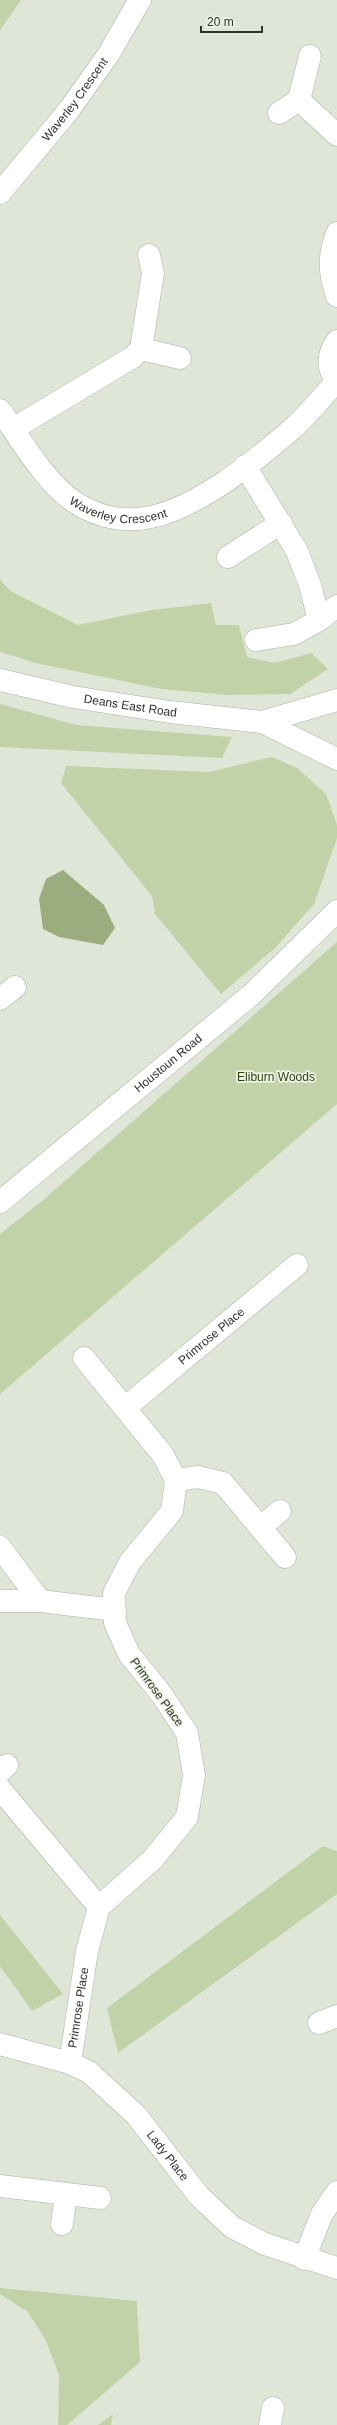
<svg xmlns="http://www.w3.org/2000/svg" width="337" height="2425" font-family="Helvetica,sans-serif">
<rect width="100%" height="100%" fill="#e0e6d7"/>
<!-- green -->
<g fill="#c1d1a8">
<polygon points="0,0 21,0 0,30"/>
<polygon points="0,579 10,591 78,625 152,610 211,603 216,625 239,625 247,657 275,663 311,653 328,669 290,694 228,695 161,689 36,663 0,652"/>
<polygon points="0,704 76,725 232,737 222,758 0,747"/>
<polygon points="272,757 297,768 326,794 337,825 337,838 314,904 276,947 221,994 155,914 152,896 61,783 66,766 209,772"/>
<polygon points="337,942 337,1104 0,1394 0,1234 42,1201"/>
<polygon points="323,1846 337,1851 337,1894 118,2053 107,2008"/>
<polygon points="0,1915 63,1994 32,2011 0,1966"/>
<polygon points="0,2288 137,2301 140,2362 67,2425 58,2425 59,2375 45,2339 28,2312 0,2294"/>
<polygon points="113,2414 111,2425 98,2425"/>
</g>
<!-- water -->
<polygon fill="#9bac7f" points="63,870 104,905 115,928 103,945 59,937 43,929 39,899 46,879"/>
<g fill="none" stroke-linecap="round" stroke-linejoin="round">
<defs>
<g id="minor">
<polyline points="299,100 337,135"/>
<polyline points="279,113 299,100 310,56"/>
<path id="s1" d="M0 193 69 110 108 55 140 0"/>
<path d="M337 233C328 257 329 272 337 296"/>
<path d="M337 341C328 353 326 369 337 380"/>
<polyline points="141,349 180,358"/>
<path id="s2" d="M0 410C20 439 47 485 76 503 98 517 125 523 151 517 199 507 255 461 291 430 308 415 322 397 337 381"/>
<polyline points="13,429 133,357 141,349 153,273 149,255"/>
<polyline points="245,466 297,551 310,585 319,620 294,634 256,640"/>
<polyline points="228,557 281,523"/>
<polyline points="319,620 337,606"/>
<path id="s3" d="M0 680 73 697 170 712 262 722 337 759"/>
<polyline points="262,722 337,700"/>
<polyline points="0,999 15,987"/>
<path id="s4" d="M0 1202 251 995 337 911"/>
<path id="s5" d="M126 1407 297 1265"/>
<polyline points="176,1480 198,1477 223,1483 285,1557"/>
<polyline points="261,1527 280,1511"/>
<polyline points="0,1547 40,1601"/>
<polyline points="0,1601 40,1601 115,1610"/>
<polyline points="0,1772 7,1765"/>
<polyline points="0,1789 99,1907"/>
<polyline points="319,2023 337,2016"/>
<path id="s6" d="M0 2044 70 2063 89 2072 136 2115 199 2196 232 2227 265 2244 337 2268"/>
<path id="s7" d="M70 2063 87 1951 99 1907 153 1859 187 1817 194 1775 187 1733 162 1695 129 1654 115 1623 114 1593 130 1562 172 1511 176 1480 163 1455 84 1358"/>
<polyline points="0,2186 100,2198"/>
<polyline points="62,2224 66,2195"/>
<polyline points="304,2259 322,2214 337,2192"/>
<polyline points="270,2425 273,2408"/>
</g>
</defs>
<!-- minor casing -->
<use href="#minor" stroke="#abb1a2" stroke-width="23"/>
<!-- minor -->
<use href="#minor" stroke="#fff" stroke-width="22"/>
</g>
<g text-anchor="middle" stroke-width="3.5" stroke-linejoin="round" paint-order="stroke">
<!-- street labels -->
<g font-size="12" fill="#2e302a" stroke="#edf3e4">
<text dy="4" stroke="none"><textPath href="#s1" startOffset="120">Waverley Crescent</textPath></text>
<text dy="4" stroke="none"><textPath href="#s2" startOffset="165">Waverley Crescent</textPath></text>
<text dy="4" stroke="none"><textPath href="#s3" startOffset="133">Deans East Road</textPath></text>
<text dy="4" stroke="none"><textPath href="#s4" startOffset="218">Houstoun Road</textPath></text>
<text dy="4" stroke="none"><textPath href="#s5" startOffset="111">Primrose Place</textPath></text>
<text transform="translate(157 1692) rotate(54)" y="4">Primrose Place</text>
<text dy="4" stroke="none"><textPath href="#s7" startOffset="56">Primrose Place</textPath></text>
<text dy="4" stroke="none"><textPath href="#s6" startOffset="209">Lady Place</textPath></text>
</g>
<!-- park labels -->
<g font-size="12" fill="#33420f" stroke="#edf3e4">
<text x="276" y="1081">Eliburn Woods</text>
</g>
</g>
<!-- scale -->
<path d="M201 26v6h61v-6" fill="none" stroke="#2e302a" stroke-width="2"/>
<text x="207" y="26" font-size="12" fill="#2e302a" stroke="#edf3e4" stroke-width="3" paint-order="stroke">20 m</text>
</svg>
